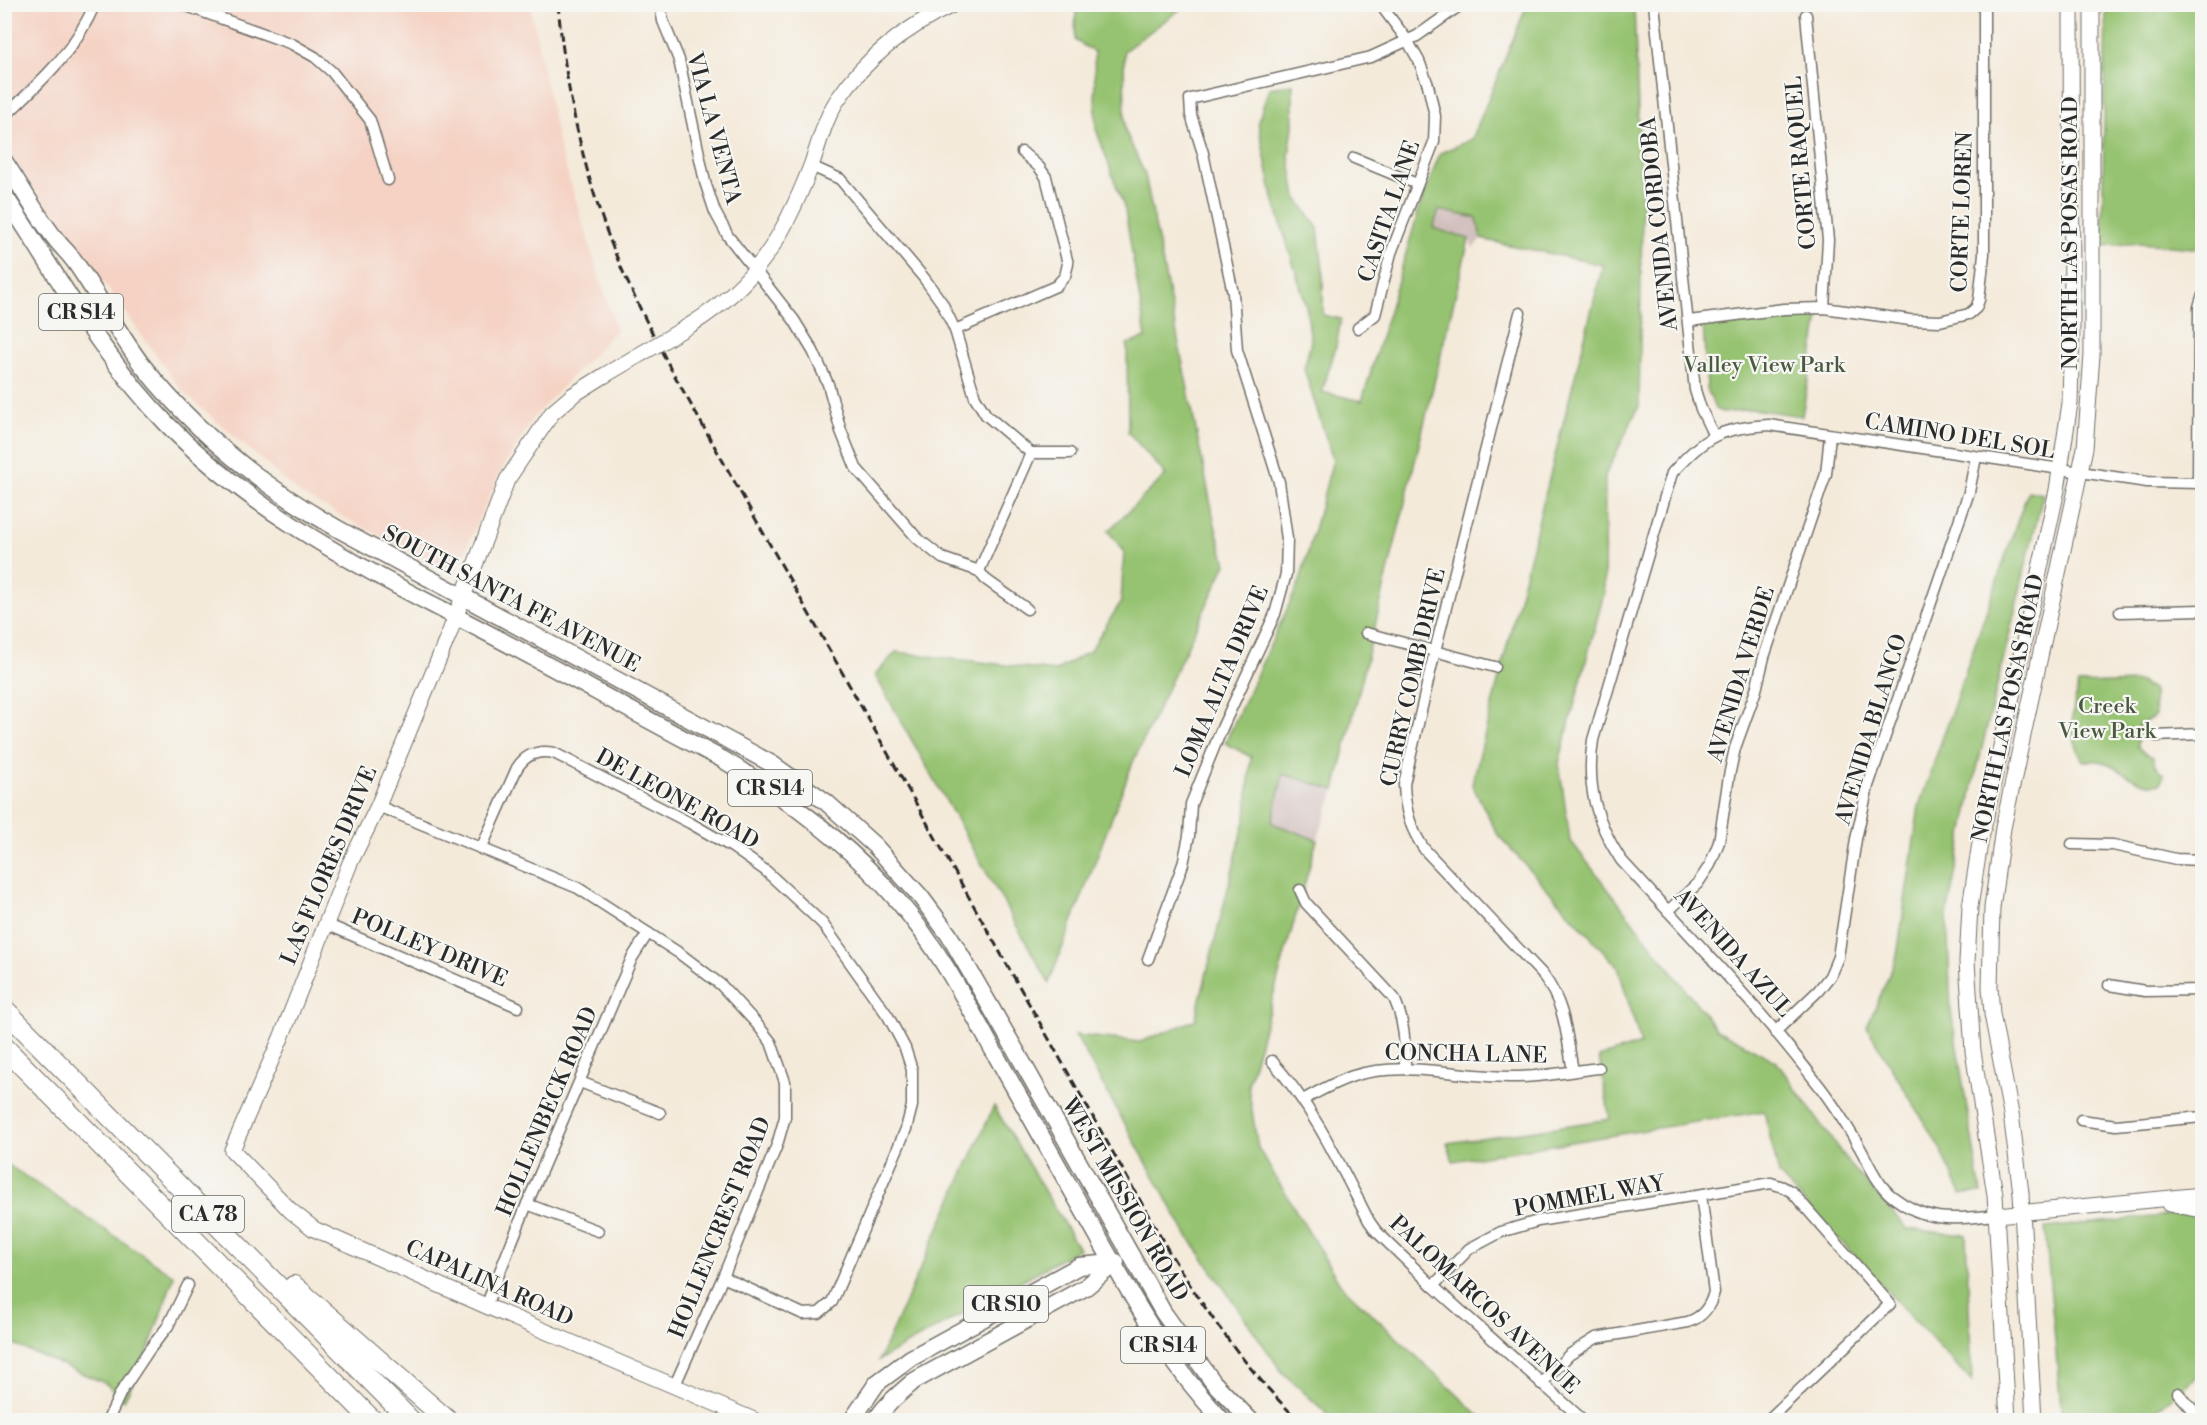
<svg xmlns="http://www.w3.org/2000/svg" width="2207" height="1425" font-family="'Libre Bodoni',serif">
<rect width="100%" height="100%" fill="#f6f6f2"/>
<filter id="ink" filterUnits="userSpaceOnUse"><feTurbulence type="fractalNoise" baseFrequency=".0167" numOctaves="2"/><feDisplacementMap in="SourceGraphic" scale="12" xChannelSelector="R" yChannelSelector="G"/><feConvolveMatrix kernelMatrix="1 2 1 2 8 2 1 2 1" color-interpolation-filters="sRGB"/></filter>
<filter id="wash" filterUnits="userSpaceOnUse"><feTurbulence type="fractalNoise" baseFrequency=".008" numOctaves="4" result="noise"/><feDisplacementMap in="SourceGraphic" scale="24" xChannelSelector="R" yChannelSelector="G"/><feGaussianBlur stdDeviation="1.35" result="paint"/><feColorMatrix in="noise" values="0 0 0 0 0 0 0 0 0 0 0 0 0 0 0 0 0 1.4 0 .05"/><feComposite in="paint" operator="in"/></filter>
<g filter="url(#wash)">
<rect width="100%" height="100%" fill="#f4eada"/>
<!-- built -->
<polygon fill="#f5d2c3" points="4,5 530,5 559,146 616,330 533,418 501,472 454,575 302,495 183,392 45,202 5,153"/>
<!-- industrial -->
<g fill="#d1bfbd">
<polygon points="1439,210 1477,218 1480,241 1473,248 1469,239 1432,228"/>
<polygon points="1283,774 1335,790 1317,840 1272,824"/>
</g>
<!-- green -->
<g fill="#96c371" stroke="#60774e" stroke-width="1.5">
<polygon points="1076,5 1186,5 1124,51 1125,130 1145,175 1215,525 1226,564 1133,762 1049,983 875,675 896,652 1055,671 1090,651 1121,602 1124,551 1108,531 1166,475 1128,432 1127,344 1146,338 1125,210 1096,129 1094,52 1075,40"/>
<polygon points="1527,5 1634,5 1642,213 1639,406 1605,476 1604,593 1559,763 1570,840 1717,1030 1776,1061 1847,1161 1907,1229 1966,1235 1972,1382 1779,1175 1764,1111 1453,1161 1447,1143 1610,1119 1599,1057 1641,1044 1618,967 1498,835 1472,785 1603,265 1481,239 1477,218 1439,210 1433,228 1469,239 1335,790 1283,774 1272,823 1317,840 1248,1085 1258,1148 1340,1284 1484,1420 1334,1420 1282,1372 1187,1235 1075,1035 1140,1042 1195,1020 1246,816 1251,757 1225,743 1300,581 1333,460 1304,369 1311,341 1306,305 1273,198 1258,122 1269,88 1293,84 1293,127 1289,155 1296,197 1318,228 1323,271 1323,315 1341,319 1336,346 1322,392 1362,401 1421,203 1440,153 1472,139"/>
<polygon points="2106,5 2202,5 2202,249 2141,243 2102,246"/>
<polygon points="1805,315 1819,317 1802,416 1752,409 1724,413 1715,409 1707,388 1703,324"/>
<polygon points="2028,491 2043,494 1974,781 1947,914 1951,1011 1981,1193 1961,1194 1941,1150 1867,1027 1897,956 1919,806"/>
<path d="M2140 682 2153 691 2155 716 2139 725 2137 746 2144 753 2153 757 2155 765 2164 775 2160 783C2143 790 2120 768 2102 762 2096 760 2089 761 2083 761 2067 729 2072 719 2078 684Z"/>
<polygon points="994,1106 1079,1249 879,1360"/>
<polygon points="4,1162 174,1276 144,1362 124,1400 105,1383 5,1341"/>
<polygon points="2191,1213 2202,1228 2202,1373 2143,1420 2062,1420 2045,1228"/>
</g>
</g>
<g filter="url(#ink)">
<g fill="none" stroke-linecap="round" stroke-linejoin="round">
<defs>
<g id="street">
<polyline points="181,4 292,44 315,57 332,72 370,120 388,180"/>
<polyline points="660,4 663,21 679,60 705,182 715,212 728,236 794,320 813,351 828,384 841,431 856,468 917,538 942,558 979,571 985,579 1027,609"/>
<polyline points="1654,4 1695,390 1701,409 1714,436"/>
<polyline points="1806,15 1828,240 1824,308"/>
<path d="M4 117C42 80 73 54 95 4"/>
<polyline points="1354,158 1417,184"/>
<polyline points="811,166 840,179 924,278 942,303 955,330 975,397 986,415 1031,453 1070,453"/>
<path d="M1520 313 1435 651 1404 784C1405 810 1410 829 1425 850L1543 975C1566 1006 1566 1034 1573 1071"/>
<polyline points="1689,321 1784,309 1824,308 1910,320 1940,321 1969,314 1976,308 1979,300 1984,254 1984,4"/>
<polyline points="1358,328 1375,315 1391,253 1434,142 1435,116 1428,85 1419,61 1407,40 1380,4"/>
<polyline points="955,330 1056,286 1065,276 1068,264 1046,177 1039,167 1022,152"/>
<polyline points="2198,482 2199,307 2202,297"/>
<polyline points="979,571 1031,453"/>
<polyline points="2120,612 2202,610"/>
<polyline points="1366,633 1495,667"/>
<polyline points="2156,736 2202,734"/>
<polyline points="378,806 578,888 679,953 721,985 756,1023 771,1042 785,1082 785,1117 777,1145 723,1277 674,1387"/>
<polyline points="2072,844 2113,845 2176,859 2202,860"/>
<path d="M481 849 517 768C526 754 538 750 554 753L690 823 732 847 766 871 822 923 888 1016 905 1048 912 1070V1106L906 1129 832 1302 819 1313 803 1314 723 1277"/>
<path d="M1300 890 1306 903 1394 998C1405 1022 1405 1043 1405 1069"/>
<polyline points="1668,911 1698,883 1710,865 1719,842 1729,776 1735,748 1756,690 1764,657 1826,474 1830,435"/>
<polyline points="326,924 518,1007"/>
<polyline points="1148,959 1183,864 1189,836 1191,804 1222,728 1275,614 1286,574 1287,539 1279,482 1237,350 1233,293 1203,153 1191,115 1190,99 1371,57 1417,36 1462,4"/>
<polyline points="2109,985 2145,991 2202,990"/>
<polyline points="1775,1032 1818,991 1830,976 1838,957 1856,839 1868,786 1969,492 1976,457"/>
<path d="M1272 1061C1314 1108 1340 1165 1369 1221L1376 1231 1433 1286 1583 1420"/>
<polyline points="580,1082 660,1113"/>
<path d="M1303 1100C1319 1091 1335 1082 1353 1076 1405 1060 1463 1078 1517 1077 1545 1077 1571 1071 1599 1068"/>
<polyline points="2081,1120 2116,1125 2202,1117"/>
<polyline points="527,1204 598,1231"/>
<path d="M1997 1215C1955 1219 1928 1224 1893 1197 1878 1186 1869 1164 1860 1148 1847 1126 1833 1103 1817 1083 1757 1005 1688 933 1621 860 1596 822 1586 786 1593 740L1672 473C1705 436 1720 428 1769 425L2147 482 2202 483"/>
<polyline points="1433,1286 1469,1249 1501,1232 1538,1221 1771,1183 1783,1187 1792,1192 1890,1304 1768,1420"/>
<polyline points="486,1306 527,1204 632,958 648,933"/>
<path d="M1541 1384 1569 1355 1596 1338 1688 1322C1703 1317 1710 1307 1714 1292L1701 1195"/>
<polyline points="2178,1393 2202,1420"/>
<polyline points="108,1420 121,1392 149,1350 168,1326 188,1285"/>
</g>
<g id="secondary">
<path d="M692 324C757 283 784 236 811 166 819 144 825 118 838 99 867 56 908 26 954 4"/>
<polyline points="605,375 573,395 552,413 507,480 449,634 378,806 350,863 281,1038 232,1150 291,1211 314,1229 486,1306 754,1420"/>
<polyline points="2170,1204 2202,1210"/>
<polyline points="1997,1215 2202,1195"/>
<polyline points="2008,1420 1995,1195 1973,1051 1967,962 1970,907 1980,843 2057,490 2070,403 2072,323 2071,4"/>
<polyline points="2034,1420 2021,1193 2011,1114 1992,1014 1990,987 1992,908 2003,828 2085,448 2092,355 2092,4"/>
</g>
<g id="primary">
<path d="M4 161C21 186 36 214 54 237 61 247 71 255 77 265 100 298 118 333 142 365 196 433 265 488 340 530L772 764 826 802 875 846 920 896 949 935 1016 1051 1163 1312 1213 1382 1250 1420"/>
<path d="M4 195C56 272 101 357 167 424 245 504 342 558 441 609 536 657 628 710 722 759 788 798 848 843 898 901 937 946 965 999 993 1050 1029 1114 1064 1177 1100 1240 1136 1304 1171 1367 1222 1420"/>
<polyline points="852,1420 877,1383 911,1358 1079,1266 1113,1263"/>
<path d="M876 1420C886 1404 900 1393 914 1381L1086 1287 1116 1262"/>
</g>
<g id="highway">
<polyline points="4,1009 410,1420"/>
<polyline points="4,1047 372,1420"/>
<polyline points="294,1286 447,1420"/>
</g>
</defs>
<!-- street casing -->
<use href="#street" stroke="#716e68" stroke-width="13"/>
<!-- secondary casing -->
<use href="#secondary" stroke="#716e68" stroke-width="17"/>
<!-- primary casing -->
<use href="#primary" stroke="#716e68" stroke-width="19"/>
<!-- highway casing -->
<use href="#highway" stroke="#716e68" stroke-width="22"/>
<!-- street -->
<use href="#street" stroke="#fff" stroke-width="10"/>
<!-- secondary -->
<use href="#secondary" stroke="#fff" stroke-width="15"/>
<!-- primary -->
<use href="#primary" stroke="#fff" stroke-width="16"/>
<!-- highway -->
<use href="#highway" stroke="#fff" stroke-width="20"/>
<!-- rail -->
<path stroke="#2b2b2b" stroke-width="3" stroke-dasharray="9 4.5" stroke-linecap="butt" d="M558 4C565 86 583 172 613 248 630 290 651 331 672 371L1168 1250C1206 1312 1247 1370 1298 1420"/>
<defs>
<polyline id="secondary-bridge" points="605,375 692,324"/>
</defs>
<!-- secondary-bridge casing -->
<use href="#secondary-bridge" stroke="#716e68" stroke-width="17" stroke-linecap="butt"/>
<!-- secondary-bridge -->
<use href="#secondary-bridge" stroke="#fff" stroke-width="15"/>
</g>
</g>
<g text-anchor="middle" stroke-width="4.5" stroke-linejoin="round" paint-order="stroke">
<!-- shield labels -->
<g fill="#f6f6f2" stroke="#686867" stroke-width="1.5">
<rect x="39" y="294" width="84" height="36" rx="4.5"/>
<rect x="728" y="770" width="84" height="36" rx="4.5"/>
<rect x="172" y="1196" width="72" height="36" rx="4.5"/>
<rect x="964" y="1286" width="84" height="36" rx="4.5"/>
<rect x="1121" y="1327" width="84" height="36" rx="4.5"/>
</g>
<g font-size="21" font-weight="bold" fill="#2b2b2b">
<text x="81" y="319">CR S14</text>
<text x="770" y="795">CR S14</text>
<text x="208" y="1221">CA 78</text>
<text x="1006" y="1311">CR S10</text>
<text x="1163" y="1352">CR S14</text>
</g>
<!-- street labels -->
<g font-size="22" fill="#2b2b2b" stroke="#f6f6f2">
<text transform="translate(715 128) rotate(75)" y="8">VIA LA VENTA</text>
<text transform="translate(1800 163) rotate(-95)" y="8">CORTE RAQUEL</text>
<text transform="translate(1388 211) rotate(-71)" y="8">CASITA LANE</text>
<text transform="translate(1961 212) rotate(-88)" y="8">CORTE LOREN</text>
<text transform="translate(1658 224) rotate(-96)" y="8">AVENIDA CORDOBA</text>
<text transform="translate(2069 233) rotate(-90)" y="8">NORTH LAS POSAS ROAD</text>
<text transform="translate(1960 435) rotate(9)" y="8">CAMINO DEL SOL</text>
<text transform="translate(512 598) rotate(28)" y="8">SOUTH SANTA FE AVENUE</text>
<text transform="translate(1740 674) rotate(-73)" y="8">AVENIDA VERDE</text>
<text transform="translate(1412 677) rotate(-77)" y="8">CURRY COMB DRIVE</text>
<text transform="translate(1221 681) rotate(-67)" y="8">LOMA ALTA DRIVE</text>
<text transform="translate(2007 708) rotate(-78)" y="8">NORTH LAS POSAS ROAD</text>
<text transform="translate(1870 729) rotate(-73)" y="8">AVENIDA BLANCO</text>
<text transform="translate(678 798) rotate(29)" y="8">DE LEONE ROAD</text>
<text transform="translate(328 865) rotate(-67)" y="8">LAS FLORES DRIVE</text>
<text transform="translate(430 947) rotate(23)" y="8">POLLEY DRIVE</text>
<text transform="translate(1734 952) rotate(48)" y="8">AVENIDA AZUL</text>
<text transform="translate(1466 1053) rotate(1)" y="8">CONCHA LANE</text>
<text transform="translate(546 1111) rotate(-67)" y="8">HOLLENBECK ROAD</text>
<text transform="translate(1589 1195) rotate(-10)" y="8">POMMEL WAY</text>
<text transform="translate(1126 1199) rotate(60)" y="8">WEST MISSION ROAD</text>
<text transform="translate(719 1227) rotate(-68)" y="8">HOLLENCREST ROAD</text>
<text transform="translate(490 1282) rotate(24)" y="8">CAPALINA ROAD</text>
<text transform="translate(1485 1304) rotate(43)" y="8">PALOMARCOS AVENUE</text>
</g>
<!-- park labels -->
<g font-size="22" fill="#4b5940" stroke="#f6f6f2">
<text x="1764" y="372">Valley View Park</text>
<text x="2107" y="713">Creek<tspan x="2107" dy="25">View Park</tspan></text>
</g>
</g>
<!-- margin -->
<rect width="2207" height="1425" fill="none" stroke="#f6f6f2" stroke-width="24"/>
</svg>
